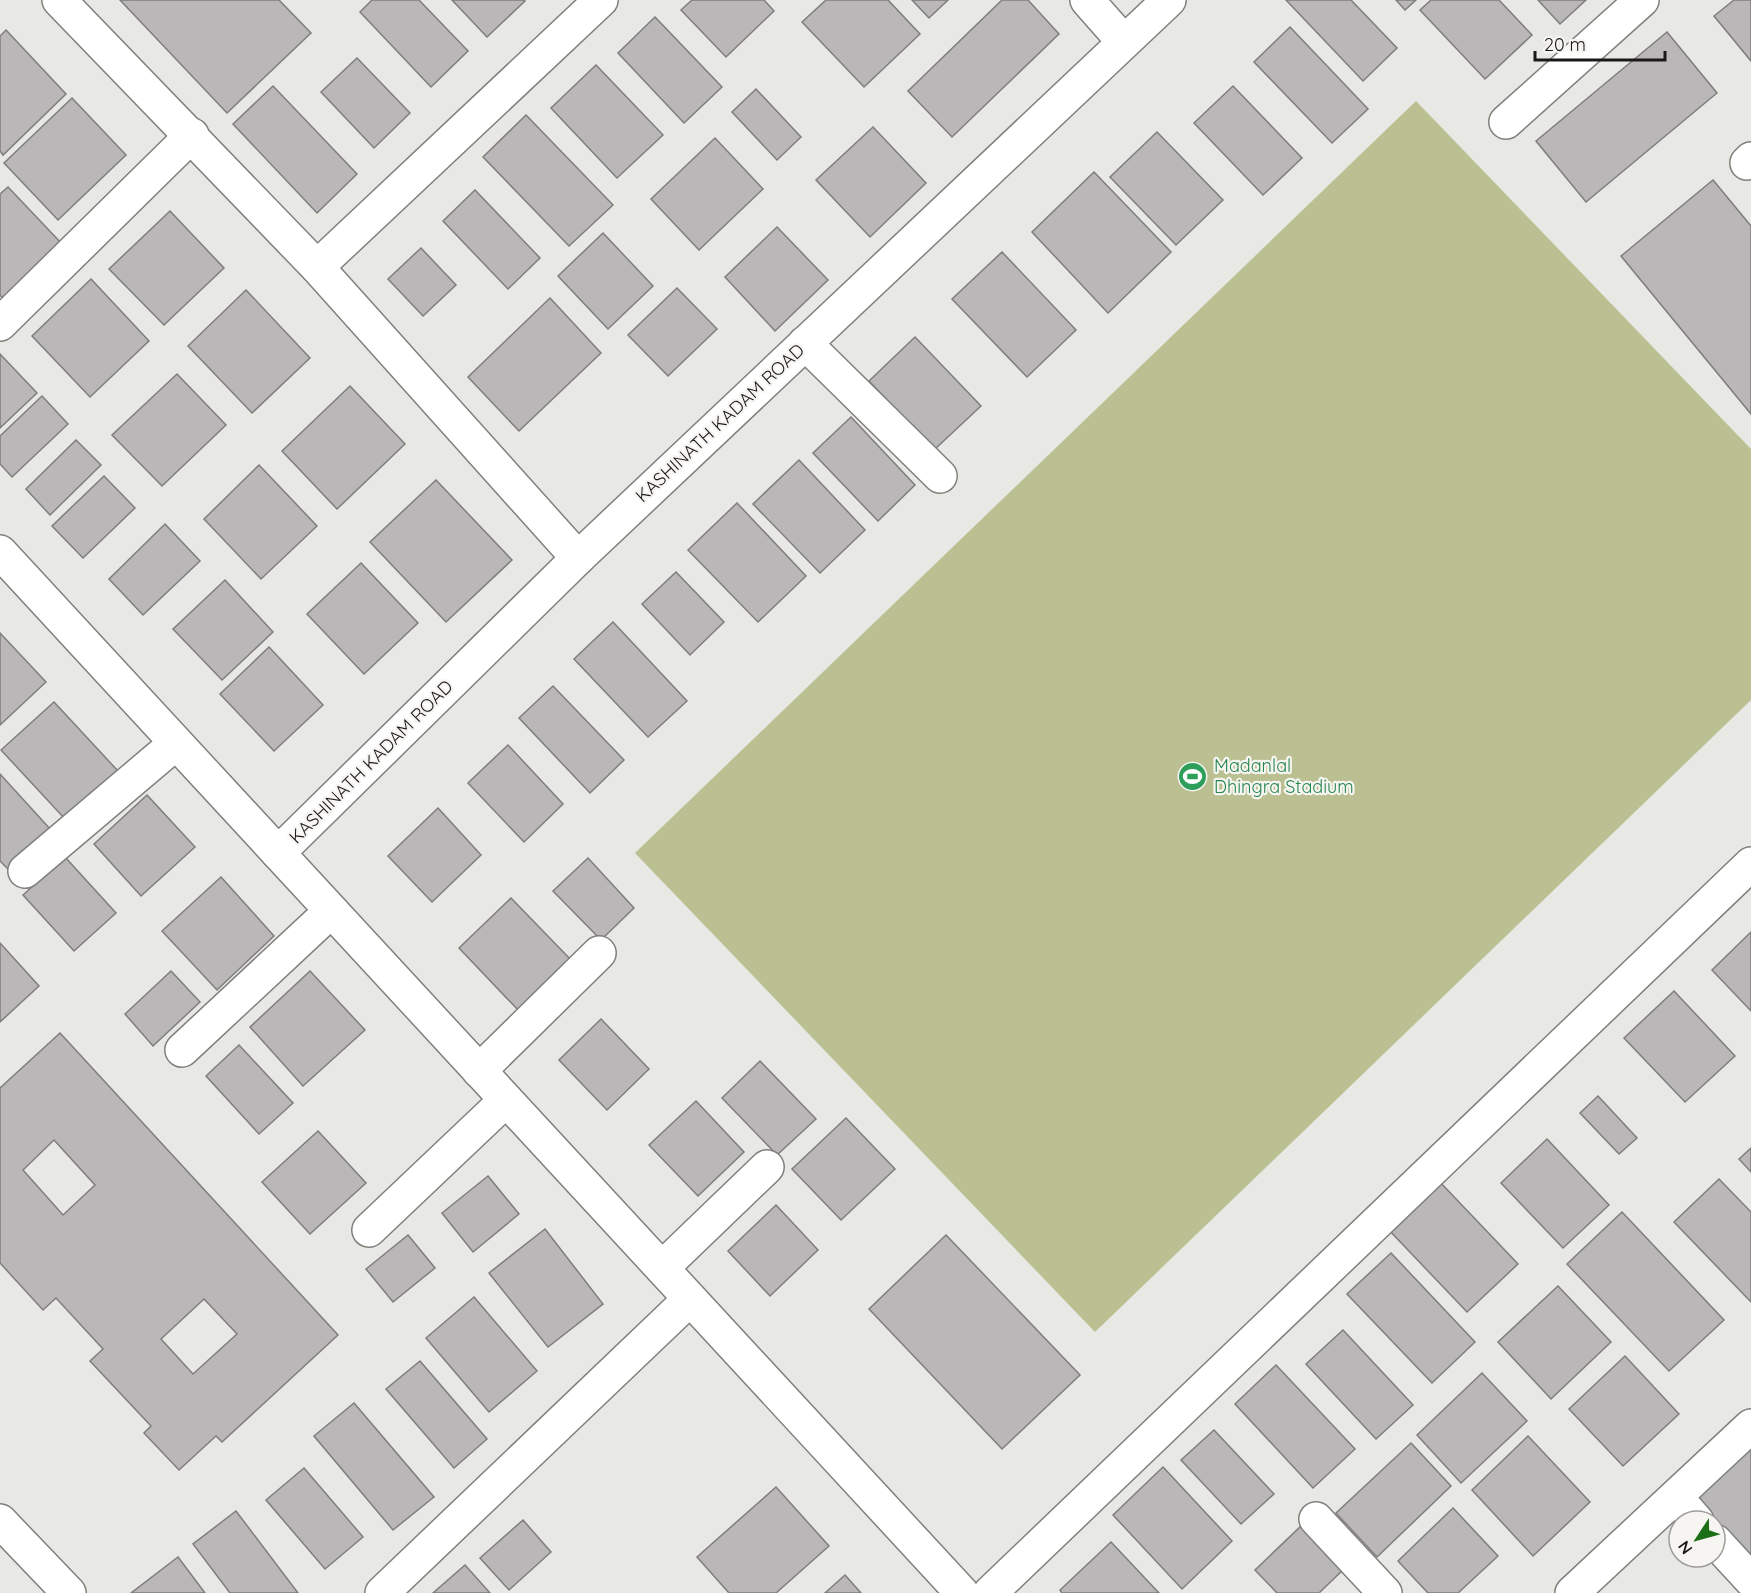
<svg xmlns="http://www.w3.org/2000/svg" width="1751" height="1593" font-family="Quicksand,sans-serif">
<rect width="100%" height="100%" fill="#e8e8e4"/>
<!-- green -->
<polygon fill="#bac091" points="1416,101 1751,449 1751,700 1095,1332 635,853"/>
<!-- building -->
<g fill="#bab7b9" stroke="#807d7f" stroke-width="1.5" fill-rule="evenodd">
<polygon points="120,0 279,0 311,33 227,113"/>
<polygon points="372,0 419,0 468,51 431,87 360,12"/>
<polygon points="452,0 524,0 525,1 487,37"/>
<polygon points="692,0 764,0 774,11 726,57 681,10"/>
<polygon points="826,0 888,0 920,34 864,87 802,22"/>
<polygon points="912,0 948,0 929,18"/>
<polygon points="1002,0 1028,0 1059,34 952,137 908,91"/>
<polygon points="1286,0 1351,0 1397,48 1363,81"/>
<polygon points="1396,0 1416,0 1405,10"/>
<polygon points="1431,0 1499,0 1532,35 1485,79 1420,10"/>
<polygon points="1538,0 1586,0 1560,24"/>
<polygon points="1734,0 1751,0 1751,61 1714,16"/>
<polygon points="655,17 722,87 684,123 618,53"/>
<polygon points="1290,27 1368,109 1332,143 1254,62"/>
<polygon points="6,30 66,94 3,155 0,151 0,36"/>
<polygon points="1667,32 1717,93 1586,202 1536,141"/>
<polygon points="357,58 410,113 374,148 321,92"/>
<polygon points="596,65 663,135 617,178 551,108"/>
<polygon points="273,86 357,174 317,213 233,124"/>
<polygon points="1233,86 1302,158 1263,195 1194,123"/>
<polygon points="756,89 801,137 777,160 732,112"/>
<polygon points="72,98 126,155 58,220 4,163"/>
<polygon points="526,115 613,205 569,246 483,157"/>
<polygon points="873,127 926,183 870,237 816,180"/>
<polygon points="1157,132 1223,200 1176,245 1110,177"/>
<polygon points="715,138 763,189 699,250 651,199"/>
<polygon points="1094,172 1171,252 1108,313 1032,232"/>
<polygon points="1713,180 1751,226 1751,414 1621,256"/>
<polygon points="8,187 63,245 5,301 0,295 0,194"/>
<polygon points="475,190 540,258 508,289 443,221"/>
<polygon points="170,211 224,268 164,325 109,269"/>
<polygon points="777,227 828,280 775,331 725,277"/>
<polygon points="603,233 653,286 608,329 558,276"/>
<polygon points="421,248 456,285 423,316 388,279"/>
<polygon points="1002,252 1076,330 1027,377 952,299"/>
<polygon points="91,279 149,341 90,397 32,336"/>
<polygon points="677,288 717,329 668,376 628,335"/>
<polygon points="246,290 310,358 252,413 188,346"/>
<polygon points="550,298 601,353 519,431 468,377"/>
<polygon points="915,337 981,406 934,450 869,381"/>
<polygon points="0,354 37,393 0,428"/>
<polygon points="177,374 226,425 162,486 112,435"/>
<polygon points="350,386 405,444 337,509 282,451"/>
<polygon points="42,396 68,424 12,477 0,464 0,436"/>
<polygon points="851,417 915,485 878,521 813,453"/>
<polygon points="76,440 101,465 50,515 26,489"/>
<polygon points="799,460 865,530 820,573 753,504"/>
<polygon points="259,465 317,526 261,579 204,519"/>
<polygon points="104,476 135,508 83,558 52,526"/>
<polygon points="436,480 512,560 446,622 370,542"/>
<polygon points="737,503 806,576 758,622 688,550"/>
<polygon points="165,524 200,561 143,615 109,579"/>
<polygon points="361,563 418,623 364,674 307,614"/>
<polygon points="676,572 724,622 690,655 642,604"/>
<polygon points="225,580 273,632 222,680 173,629"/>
<polygon points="613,622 687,701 648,737 574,659"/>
<polygon points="0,633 46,682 0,725"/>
<polygon points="269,647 323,705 274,751 220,694"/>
<polygon points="553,686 624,760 590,793 519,718"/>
<polygon points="54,702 118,771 65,819 1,750"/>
<polygon points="508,745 563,804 524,842 468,783"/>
<polygon points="0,774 51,830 8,869 0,861"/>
<polygon points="147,795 195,847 141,896 94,844"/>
<polygon points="438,808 481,855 432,902 388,856"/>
<polygon points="65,857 116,913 74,951 23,895"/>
<polygon points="588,858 634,908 601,940 553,891"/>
<polygon points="221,877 274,936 217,990 162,931"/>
<polygon points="511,898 572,961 519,1011 459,948"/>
<polygon points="1751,932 1751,1011 1712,970"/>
<polygon points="0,943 39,986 0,1022"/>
<polygon points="171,971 200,1002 153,1046 125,1014"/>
<polygon points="310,971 365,1030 303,1086 250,1027"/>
<polygon points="1674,991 1735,1056 1685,1102 1624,1038"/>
<polygon points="601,1019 649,1069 607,1110 559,1060"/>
<path d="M60 1033 338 1335 222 1442 216 1436 179 1470 144 1433 151 1426 90 1361 103 1349 56 1298 43 1310 0 1263V1088ZM54 1140 95 1185 63 1215 23 1170ZM204 1299 237 1334 193 1374 161 1339Z"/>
<polygon points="239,1045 293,1103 259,1134 206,1076"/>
<polygon points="760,1061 816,1119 777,1155 722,1098"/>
<polygon points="1598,1096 1637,1138 1619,1154 1580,1113"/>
<polygon points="696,1101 744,1152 698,1196 649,1145"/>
<polygon points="846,1118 895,1169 841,1220 792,1169"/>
<polygon points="318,1131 366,1183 310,1234 262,1182"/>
<polygon points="1547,1139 1609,1205 1563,1248 1501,1183"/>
<polygon points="1751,1148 1751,1172 1739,1159"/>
<polygon points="488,1176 519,1214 473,1252 442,1213"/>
<polygon points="1719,1179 1751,1212 1751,1302 1674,1222"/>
<polygon points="1438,1180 1518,1264 1467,1312 1387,1228"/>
<polygon points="776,1205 818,1250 770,1296 728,1251"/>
<polygon points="1622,1212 1724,1320 1669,1371 1567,1264"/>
<polygon points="545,1229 603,1304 548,1347 489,1273"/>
<polygon points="408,1235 435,1268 393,1302 366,1269"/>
<polygon points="946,1235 1080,1375 1002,1449 869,1309"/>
<polygon points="1391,1253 1475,1342 1432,1383 1347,1294"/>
<polygon points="1558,1286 1611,1342 1551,1399 1498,1342"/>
<polygon points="474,1297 537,1371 489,1412 426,1338"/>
<polygon points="1343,1330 1413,1405 1376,1439 1306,1364"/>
<polygon points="1625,1356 1679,1414 1623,1466 1569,1409"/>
<polygon points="420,1361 487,1439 454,1468 386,1389"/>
<polygon points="1276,1365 1355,1449 1313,1488 1235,1404"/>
<polygon points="1482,1373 1527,1421 1461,1483 1417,1435"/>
<polygon points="354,1403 434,1497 393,1530 314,1436"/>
<polygon points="1214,1430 1274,1494 1241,1524 1181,1460"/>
<polygon points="1528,1436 1590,1502 1533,1556 1472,1490"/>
<polygon points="1751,1437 1751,1559 1691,1494"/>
<polygon points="1411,1443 1451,1486 1377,1557 1336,1513"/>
<polygon points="1163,1467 1232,1541 1182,1589 1113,1515"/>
<polygon points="304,1468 363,1537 325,1569 266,1500"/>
<polygon points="776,1487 829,1546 776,1593 729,1593 697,1557"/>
<polygon points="1453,1508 1498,1556 1458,1593 1428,1593 1398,1561"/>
<polygon points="236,1511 298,1593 230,1593 193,1544"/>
<polygon points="523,1520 551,1552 509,1590 480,1558"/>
<polygon points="1302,1525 1344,1569 1319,1593 1277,1593 1255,1570"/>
<polygon points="1111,1542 1159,1593 1062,1593 1060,1590"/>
<polygon points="178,1557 205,1593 131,1593"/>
<polygon points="465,1565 490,1593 433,1593"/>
<polygon points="845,1575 861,1593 825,1593"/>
</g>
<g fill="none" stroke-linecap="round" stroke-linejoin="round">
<defs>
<g id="minor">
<polyline points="59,0 317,267 578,558"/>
<polyline points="1087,0 1124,42"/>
<polyline points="1506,122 1642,0"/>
<polyline points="1747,163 1751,159"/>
<polyline points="317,267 601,0"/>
<polyline points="0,324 192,135"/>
<polyline points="805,343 940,476"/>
<polyline points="0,552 962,1593"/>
<polyline points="278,853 578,558 1169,0"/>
<polyline points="25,871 176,743"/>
<polyline points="182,1050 331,911"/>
<polyline points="479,1071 599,953"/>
<polyline points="369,1230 506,1100"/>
<polyline points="662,1268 767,1167"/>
<polyline points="1676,1497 1697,1521"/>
<polyline points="1316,1519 1385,1593"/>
<polyline points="0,1521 69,1593"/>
<polyline points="1715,1541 1751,1580"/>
<polyline points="382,1593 690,1299"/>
<polyline points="990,1593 1751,864"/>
<polyline points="1572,1593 1751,1426"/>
</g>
</defs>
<!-- minor casing -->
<use href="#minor" stroke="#80807c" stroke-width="36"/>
<!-- minor -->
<use href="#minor" stroke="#fff" stroke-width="33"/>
</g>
<!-- icons -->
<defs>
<symbol id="stadium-disc" viewBox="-11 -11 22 22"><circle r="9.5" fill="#2e9e5b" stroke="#f6f5f2"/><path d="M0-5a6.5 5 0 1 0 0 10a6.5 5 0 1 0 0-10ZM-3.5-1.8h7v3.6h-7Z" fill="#fff"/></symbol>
</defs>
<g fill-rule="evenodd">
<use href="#stadium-disc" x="1176" y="760" width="33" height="33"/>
</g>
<g text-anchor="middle" stroke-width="4.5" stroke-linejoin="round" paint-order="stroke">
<!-- street labels -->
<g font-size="18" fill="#1a1918" stroke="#f6f5f2">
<text transform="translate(720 423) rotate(-43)" y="6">KASHINATH KADAM ROAD</text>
<text transform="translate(371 762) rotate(-45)" y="6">KASHINATH KADAM ROAD</text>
</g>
<!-- leisure labels -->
<g font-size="18" fill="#27864d" stroke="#f6f5f2" text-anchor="start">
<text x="1214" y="772">Madanlal<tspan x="1214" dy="21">Dhingra Stadium</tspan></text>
</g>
</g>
<!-- north arrow -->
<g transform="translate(1697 1539) rotate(234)"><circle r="28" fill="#f6f5f2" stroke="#9e9d9b" stroke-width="1.5"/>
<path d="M0-4.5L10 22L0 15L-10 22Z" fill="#1c6f16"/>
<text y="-9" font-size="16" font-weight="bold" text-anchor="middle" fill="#1a1918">N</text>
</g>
<!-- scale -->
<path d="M1535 51v9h130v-9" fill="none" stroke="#1a1918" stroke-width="3"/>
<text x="1544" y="51" font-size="18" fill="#1a1918" stroke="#f6f5f2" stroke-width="4.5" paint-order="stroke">20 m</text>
</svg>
